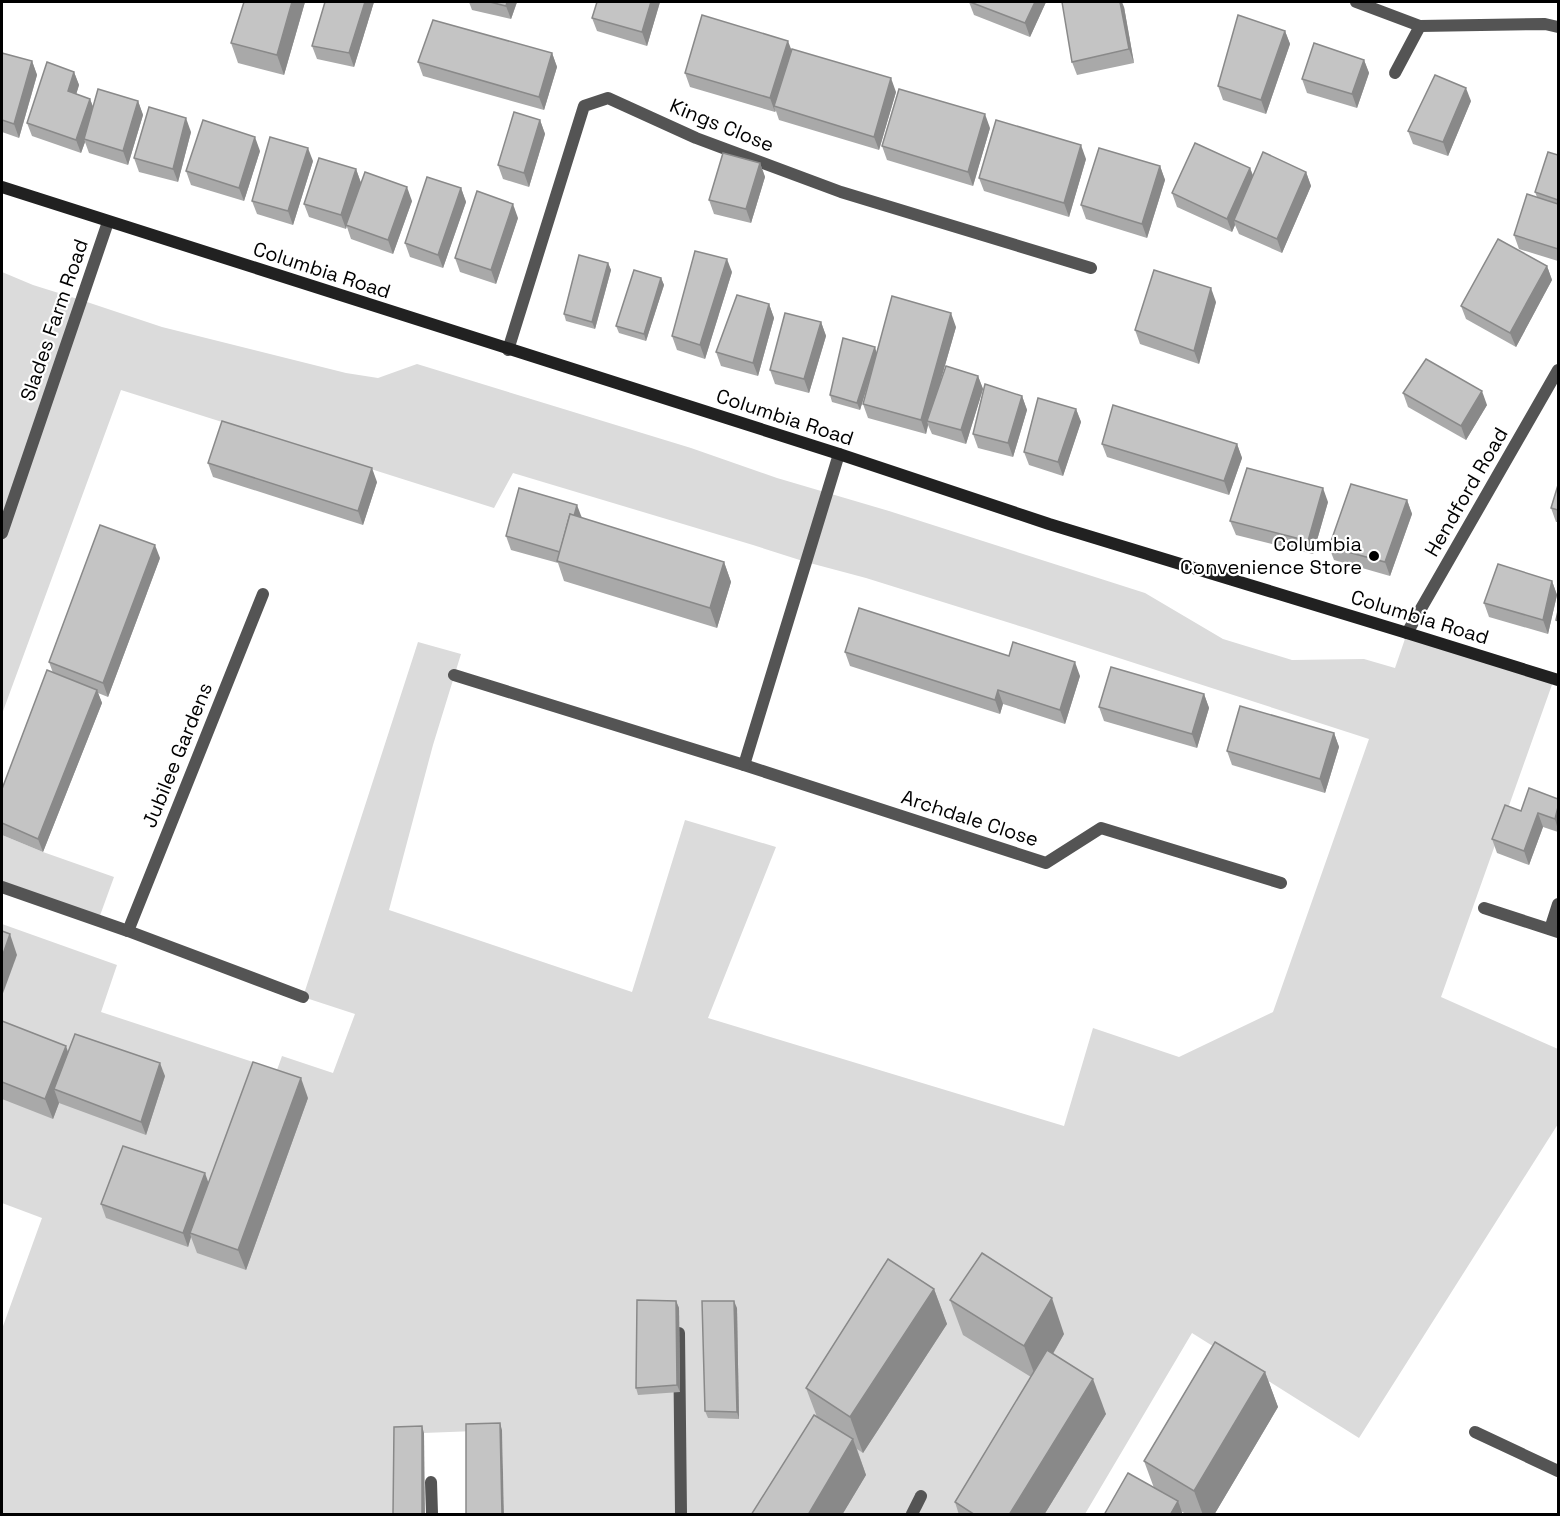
<svg xmlns="http://www.w3.org/2000/svg" width="1560" height="1516" font-family="'Space Grotesk',sans-serif">
<rect width="100%" height="100%" fill="#fff"/>
<!-- green -->
<g fill="#dbdbdb">
<polygon points="2,272 33,285 81,300 162,327 346,373 378,378 417,364 691,448 777,478 889,511 1145,593 1223,639 1292,660 1364,659 1395,668 1407,633 1554,679 1441,997 1558,1049 1558,1124 1359,1438 1192,1333 1085,1514 504,1514 502,1430 397,1434 396,1514 2,1514 2,1329 42,1218 2,1203 2,924 117,965 101,1012 277,1070 282,1056 333,1073 355,1014 303,997 418,642 461,654 433,745 389,910 632,992 685,820 776,847 708,1018 1064,1126 1093,1028 1179,1057 1273,1012 1369,739 1026,628 866,578 806,562 753,545 513,473 494,508 121,390 2,714 2,373 3,367 2,363"/>
<polygon points="2,835 43,852 114,877 98,921 2,887"/>
</g>
<g fill="none" stroke-linecap="round" stroke-linejoin="round">
<!-- lane -->
<g stroke="#545454" stroke-width="12">
<polyline points="508,350 584,106 608,98 696,138 841,192 1091,268"/>
<polyline points="679,1333 681,1514"/>
<polyline points="1475,1432 1558,1471"/>
<polyline points="431,1482 432,1514"/>
</g>
<!-- street -->
<g stroke="#545454" stroke-width="12">
<polyline points="1356,2 1420,26 1545,24 1558,27"/>
<polyline points="1395,73 1420,26"/>
<polyline points="2,533 108,222"/>
<polyline points="1407,633 1558,370"/>
<polyline points="454,675 744,765 1046,863 1101,828 1281,883"/>
<polyline points="744,765 839,454"/>
<polyline points="2,887 128,931 303,997"/>
<polyline points="1484,908 1558,932"/>
<polyline points="1550,929 1558,904"/>
<polyline points="128,931 263,594"/>
<polyline points="912,1514 921,1496"/>
</g>
<!-- secondary -->
<polyline stroke="#212121" stroke-width="12" points="2,187 839,454 1049,524 1407,633 1558,680"/>
</g>
<!-- wall -->
<g fill="#a9a9a9">
<polygon points="305,2 284,75 238,63 231,43"/>
<polygon points="325,2 374,2 354,67 317,59 312,46"/>
<polygon points="469,2 517,2 511,19 472,10"/>
<polygon points="597,2 660,2 647,46 597,31 592,18"/>
<polygon points="969,2 1046,2 1030,37 974,15"/>
<polygon points="1124,7 1134,63 1077,75 1072,62"/>
<polygon points="1285,31 1290,44 1266,114 1223,100 1218,86"/>
<polygon points="791,50 896,92 879,150 779,120 776,111 775,112 690,87 685,73"/>
<polygon points="2,53 32,61 37,75 19,138 2,132"/>
<polygon points="552,53 557,67 544,110 423,76 418,62"/>
<polygon points="1364,60 1369,73 1357,108 1307,93 1302,79"/>
<polygon points="74,72 79,85 76,94 90,99 93,107 138,101 143,115 128,165 89,153 85,142 81,153 32,136 27,123"/>
<polygon points="1471,101 1448,156 1413,144 1408,131"/>
<polygon points="540,120 545,134 529,187 503,179 498,165"/>
<polygon points="990,128 973,186 887,160 882,146"/>
<polygon points="191,132 178,182 139,172 134,158"/>
<polygon points="260,151 244,201 191,185 186,171"/>
<polygon points="1558,155 1558,261 1519,249 1514,235 1537,197 1535,192"/>
<polygon points="1086,159 1069,217 984,191 979,178"/>
<polygon points="313,161 293,225 257,214 252,201"/>
<polygon points="760,163 765,177 751,223 714,214 709,200"/>
<polygon points="1160,166 1165,180 1147,238 1086,219 1081,205"/>
<polygon points="1250,168 1253,175 1306,172 1311,186 1282,253 1239,234 1235,225 1232,232 1177,207 1172,193"/>
<polygon points="356,169 361,183 412,201 393,254 351,239 347,227 346,229 309,217 304,204"/>
<polygon points="461,188 466,202 443,268 410,257 405,243"/>
<polygon points="518,218 496,284 460,272 455,258"/>
<polygon points="608,263 611,270 595,329 566,321 564,314"/>
<polygon points="1547,266 1552,280 1516,347 1466,319 1461,306"/>
<polygon points="732,272 705,359 677,350 672,336"/>
<polygon points="661,278 664,285 646,341 619,333 616,326"/>
<polygon points="1216,302 1199,364 1140,344 1135,330"/>
<polygon points="769,304 774,318 758,376 721,366 716,352"/>
<polygon points="821,322 826,336 809,393 775,384 770,370"/>
<polygon points="956,327 941,379 978,376 983,389 966,444 932,434 928,425 926,434 868,418 863,404 873,369 860,410 832,402 830,395 877,352"/>
<polygon points="1403,393 1487,405 1466,440 1408,407"/>
<polygon points="1022,396 1027,410 1013,457 978,448 973,434"/>
<polygon points="1076,409 1081,422 1063,476 1029,465 1024,452"/>
<polygon points="1102,444 1237,444 1242,458 1229,495 1107,457"/>
<polygon points="208,463 377,482 363,525 213,477"/>
<polygon points="1558,485 1558,522 1556,522 1551,508"/>
<polygon points="1407,500 1412,514 1390,576 1334,560 1329,547"/>
<polygon points="1328,502 1313,554 1236,535 1230,521"/>
<polygon points="582,518 724,562 731,582 717,628 564,581 558,563 511,550 506,536"/>
<polygon points="160,558 108,697 98,693 102,703 43,852 2,835 2,789 53,673 49,662"/>
<polygon points="1552,581 1557,595 1548,634 1489,617 1484,603"/>
<polygon points="845,652 1009,656 1080,676 1065,724 1003,704 1000,714 850,666"/>
<polygon points="1204,694 1209,708 1197,748 1104,721 1099,707"/>
<polygon points="1334,733 1339,747 1325,793 1232,765 1227,751"/>
<polygon points="1558,799 1558,832 1543,827 1529,865 1497,853 1492,839 1521,811"/>
<polygon points="2,1021 68,1053 165,1076 146,1135 59,1103 53,1119 2,1099"/>
<polygon points="308,1098 246,1270 197,1253 191,1237 188,1247 106,1218 101,1204 208,1183"/>
<polygon points="934,1289 947,1324 863,1453 857,1449 866,1475 842,1515 751,1515 817,1417 806,1388"/>
<polygon points="950,1300 1064,1334 1053,1354 1106,1414 1044,1515 959,1515 955,1502 1031,1377 963,1335"/>
<polygon points="676,1301 679,1308 680,1392 638,1395 636,1388"/>
<polygon points="737,1308 739,1419 708,1418 705,1411"/>
<polygon points="1265,1372 1278,1407 1214,1515 1187,1515 1181,1511 1183,1515 1104,1515 1154,1488 1144,1461"/>
</g>
<!-- shaded-wall -->
<g fill="#898989">
<polygon points="292,2 305,2 284,75 277,55"/>
<polygon points="365,2 374,2 354,67 349,53"/>
<polygon points="507,2 517,2 511,19 506,6"/>
<polygon points="651,2 660,2 647,46 642,32"/>
<polygon points="1035,2 1046,2 1030,37 1025,23"/>
<polygon points="1120,2 1122,2 1124,7 1134,63 1129,49"/>
<polygon points="1285,31 1290,44 1266,114 1261,100"/>
<polygon points="788,41 793,54 774,106 775,112 770,98"/>
<polygon points="552,53 557,67 544,110 539,97"/>
<polygon points="1364,60 1369,73 1357,108 1352,94"/>
<polygon points="32,61 37,75 19,138 14,124"/>
<polygon points="74,72 79,85 73,105 68,91"/>
<polygon points="891,78 896,92 879,150 874,137"/>
<polygon points="1466,88 1471,101 1448,156 1443,142"/>
<polygon points="90,99 95,112 84,139 85,142 81,153 76,140"/>
<polygon points="138,101 143,115 128,165 123,151"/>
<polygon points="985,114 990,128 973,186 968,172"/>
<polygon points="186,118 191,132 178,182 173,169"/>
<polygon points="540,120 545,134 529,187 524,173"/>
<polygon points="255,137 260,151 244,201 239,188"/>
<polygon points="1081,145 1086,159 1069,217 1064,203"/>
<polygon points="308,148 313,161 293,225 288,211"/>
<polygon points="760,163 765,177 751,223 746,209"/>
<polygon points="1160,166 1165,180 1147,238 1142,224"/>
<polygon points="1250,168 1255,182 1234,220 1235,225 1232,232 1227,219"/>
<polygon points="356,169 361,183 346,225 346,229 341,215"/>
<polygon points="1306,172 1311,186 1282,253 1277,239"/>
<polygon points="407,187 412,201 393,254 388,240"/>
<polygon points="461,188 466,202 443,268 438,255"/>
<polygon points="513,204 518,218 496,284 491,270"/>
<polygon points="727,259 732,272 705,359 700,345"/>
<polygon points="608,263 611,270 595,329 592,322"/>
<polygon points="1547,266 1552,280 1516,347 1510,333"/>
<polygon points="661,278 664,285 646,341 644,334"/>
<polygon points="1211,288 1216,302 1199,364 1194,351"/>
<polygon points="769,304 774,318 758,376 753,363"/>
<polygon points="951,313 956,327 929,421 927,421 928,425 926,434 921,420"/>
<polygon points="821,322 826,336 809,393 804,379"/>
<polygon points="875,347 877,354 860,410 857,403"/>
<polygon points="978,376 983,389 966,444 961,430"/>
<polygon points="1482,391 1487,405 1466,440 1461,426"/>
<polygon points="1022,396 1027,410 1013,457 1008,443"/>
<polygon points="1076,409 1081,422 1063,476 1058,462"/>
<polygon points="1237,444 1242,458 1229,495 1224,481"/>
<polygon points="372,468 377,482 363,525 358,511"/>
<polygon points="1323,488 1328,502 1313,554 1308,541"/>
<polygon points="1407,500 1412,514 1390,576 1385,562"/>
<polygon points="577,505 582,518 563,553"/>
<polygon points="155,545 160,558 108,697 103,683"/>
<polygon points="724,562 731,582 717,628 710,608"/>
<polygon points="1552,581 1557,595 1548,634 1543,620"/>
<polygon points="1075,662 1080,676 1065,724 1060,710"/>
<polygon points="97,690 102,703 43,852 38,839"/>
<polygon points="998,690 1003,704 1000,714 995,700"/>
<polygon points="1204,694 1209,708 1197,748 1192,734"/>
<polygon points="1334,733 1339,747 1325,793 1320,779"/>
<polygon points="1558,807 1558,830 1555,819"/>
<polygon points="1538,813 1543,827 1529,865 1524,851"/>
<polygon points="10,934 17,955 2,996 2,957"/>
<polygon points="66,1046 73,1066 54,1089 59,1103 53,1119 45,1099"/>
<polygon points="160,1063 165,1076 146,1135 141,1122"/>
<polygon points="301,1078 308,1098 246,1270 238,1250"/>
<polygon points="205,1173 210,1187 190,1233 191,1237 188,1247 183,1233"/>
<polygon points="934,1289 947,1324 863,1453 850,1417"/>
<polygon points="1052,1298 1064,1334 1037,1381 1024,1346"/>
<polygon points="676,1301 679,1308 680,1392 677,1385"/>
<polygon points="734,1301 737,1308 739,1419 737,1412"/>
<polygon points="1265,1372 1278,1407 1214,1515 1203,1515 1194,1491"/>
<polygon points="1093,1379 1106,1414 1044,1515 1009,1515"/>
<polygon points="500,1423 502,1430 504,1515 502,1515"/>
<polygon points="422,1426 424,1433 425,1515 422,1515"/>
<polygon points="853,1439 866,1475 842,1515 808,1515"/>
<polygon points="1178,1501 1183,1515 1170,1515"/>
</g>
<!-- building -->
<g fill="#c4c4c4" stroke="#898989" stroke-width="1.5">
<polygon points="244,2 292,2 277,55 231,43"/>
<polygon points="325,2 365,2 349,53 312,46"/>
<polygon points="490,2 507,2 506,6"/>
<polygon points="597,2 651,2 642,32 592,18"/>
<polygon points="970,2 1035,2 1025,23"/>
<polygon points="1062,2 1120,2 1129,49 1072,62"/>
<polygon points="702,15 788,41 770,98 685,73"/>
<polygon points="1238,15 1285,31 1261,100 1218,86"/>
<polygon points="433,20 552,53 539,97 418,62"/>
<polygon points="1314,43 1364,60 1352,94 1302,79"/>
<polygon points="792,49 891,78 874,137 774,106"/>
<polygon points="2,53 32,61 14,124 2,120"/>
<polygon points="47,62 74,72 68,91 90,99 76,140 27,123"/>
<polygon points="1435,75 1466,88 1443,142 1408,131"/>
<polygon points="98,89 138,101 123,151 84,139"/>
<polygon points="899,89 985,114 968,172 882,146"/>
<polygon points="149,107 186,118 173,169 134,158"/>
<polygon points="514,112 540,120 524,173 498,165"/>
<polygon points="203,120 255,137 239,188 186,171"/>
<polygon points="996,120 1081,145 1064,203 979,178"/>
<polygon points="270,137 308,148 288,211 252,201"/>
<polygon points="1195,143 1250,168 1227,219 1172,193"/>
<polygon points="1099,148 1160,166 1142,224 1081,205"/>
<polygon points="1263,152 1306,172 1277,239 1234,220"/>
<polygon points="1548,152 1558,155 1558,200 1535,192"/>
<polygon points="723,153 760,163 746,209 709,200"/>
<polygon points="319,158 356,169 341,215 304,204"/>
<polygon points="365,172 407,187 388,240 346,225"/>
<polygon points="427,177 461,188 438,255 405,243"/>
<polygon points="477,191 513,204 491,270 455,258"/>
<polygon points="1527,194 1558,204 1558,249 1514,235"/>
<polygon points="1498,239 1547,266 1510,333 1461,306"/>
<polygon points="695,251 727,259 700,345 672,336"/>
<polygon points="579,255 608,263 592,322 564,314"/>
<polygon points="634,270 661,278 644,334 616,326"/>
<polygon points="1154,270 1211,288 1194,351 1135,330"/>
<polygon points="737,295 769,304 753,363 716,352"/>
<polygon points="892,296 951,313 921,420 863,404"/>
<polygon points="785,313 821,322 804,379 770,370"/>
<polygon points="843,338 875,347 857,403 830,395"/>
<polygon points="1426,359 1482,391 1461,426 1403,393"/>
<polygon points="946,366 978,376 961,430 927,421"/>
<polygon points="985,384 1022,396 1008,443 973,434"/>
<polygon points="1038,398 1076,409 1058,462 1024,452"/>
<polygon points="1113,405 1237,444 1224,481 1102,444"/>
<polygon points="222,421 372,468 358,511 208,463"/>
<polygon points="1247,468 1323,488 1308,541 1230,521"/>
<polygon points="1351,484 1407,500 1385,562 1329,547"/>
<polygon points="1558,485 1558,510 1551,508"/>
<polygon points="519,488 577,505 574,516 570,514 560,552 506,536"/>
<polygon points="570,514 724,562 710,608 557,561"/>
<polygon points="100,525 155,545 103,683 49,662"/>
<polygon points="1498,564 1552,581 1543,620 1484,603"/>
<polygon points="859,608 1009,656 1013,642 1075,662 1060,710 998,690 995,700 845,652"/>
<polygon points="1558,611 1558,621 1556,620"/>
<polygon points="1111,667 1204,694 1192,734 1099,707"/>
<polygon points="47,670 97,690 38,839 2,823 2,789"/>
<polygon points="1240,706 1334,733 1320,779 1227,751"/>
<polygon points="1529,788 1558,799 1558,807 1555,819 1538,813 1524,851 1492,839 1505,805 1521,811"/>
<polygon points="2,931 10,934 2,957"/>
<polygon points="2,1021 66,1046 45,1099 2,1082"/>
<polygon points="75,1034 160,1063 141,1122 54,1089"/>
<polygon points="253,1062 301,1078 238,1250 190,1233"/>
<polygon points="123,1146 205,1173 183,1233 101,1204"/>
<polygon points="982,1253 1052,1298 1024,1346 950,1300"/>
<polygon points="888,1259 934,1289 850,1417 806,1388"/>
<polygon points="637,1300 676,1301 677,1385 636,1388"/>
<polygon points="702,1301 734,1301 737,1412 705,1411"/>
<polygon points="1215,1342 1265,1372 1194,1491 1144,1461"/>
<polygon points="1047,1350 1093,1379 1009,1515 975,1515 955,1502"/>
<polygon points="814,1415 853,1439 808,1515 751,1515"/>
<polygon points="500,1423 502,1515 466,1515 466,1424"/>
<polygon points="422,1426 422,1515 393,1515 394,1427"/>
<polygon points="1128,1473 1178,1501 1170,1515 1104,1515"/>
</g>
<!-- markers -->
<circle fill="#000" stroke="#fff" stroke-width="2" cx="1374" cy="556" r="6"/>
<g text-anchor="middle" stroke-width="4.5" stroke-linejoin="round" paint-order="stroke">
<!-- street labels -->
<g font-size="20" fill="#000" stroke="#fff">
<text transform="translate(722 125) rotate(22)" y="7">Kings Close</text>
<text transform="translate(322 270) rotate(18)" y="7">Columbia Road</text>
<text transform="translate(54 320) rotate(-71)" y="7">Slades Farm Road</text>
<text transform="translate(785 417) rotate(18)" y="7">Columbia Road</text>
<text transform="translate(1466 492) rotate(-60)" y="7">Hendford Road</text>
<text transform="translate(1420 617) rotate(17)" y="7">Columbia Road</text>
<text transform="translate(177 755) rotate(-68)" y="7">Jubilee Gardens</text>
<text transform="translate(970 818) rotate(18)" y="7">Archdale Close</text>
</g>
<!-- poi labels -->
<g font-size="20" fill="#000" stroke="#fff" text-anchor="end">
<text x="1362" y="551">Columbia<tspan x="1362" dy="23">Convenience Store</tspan></text>
</g>
</g>
<!-- border -->
<rect width="1560" height="1516" fill="none" stroke="#000000" stroke-width="6"/>
</svg>
